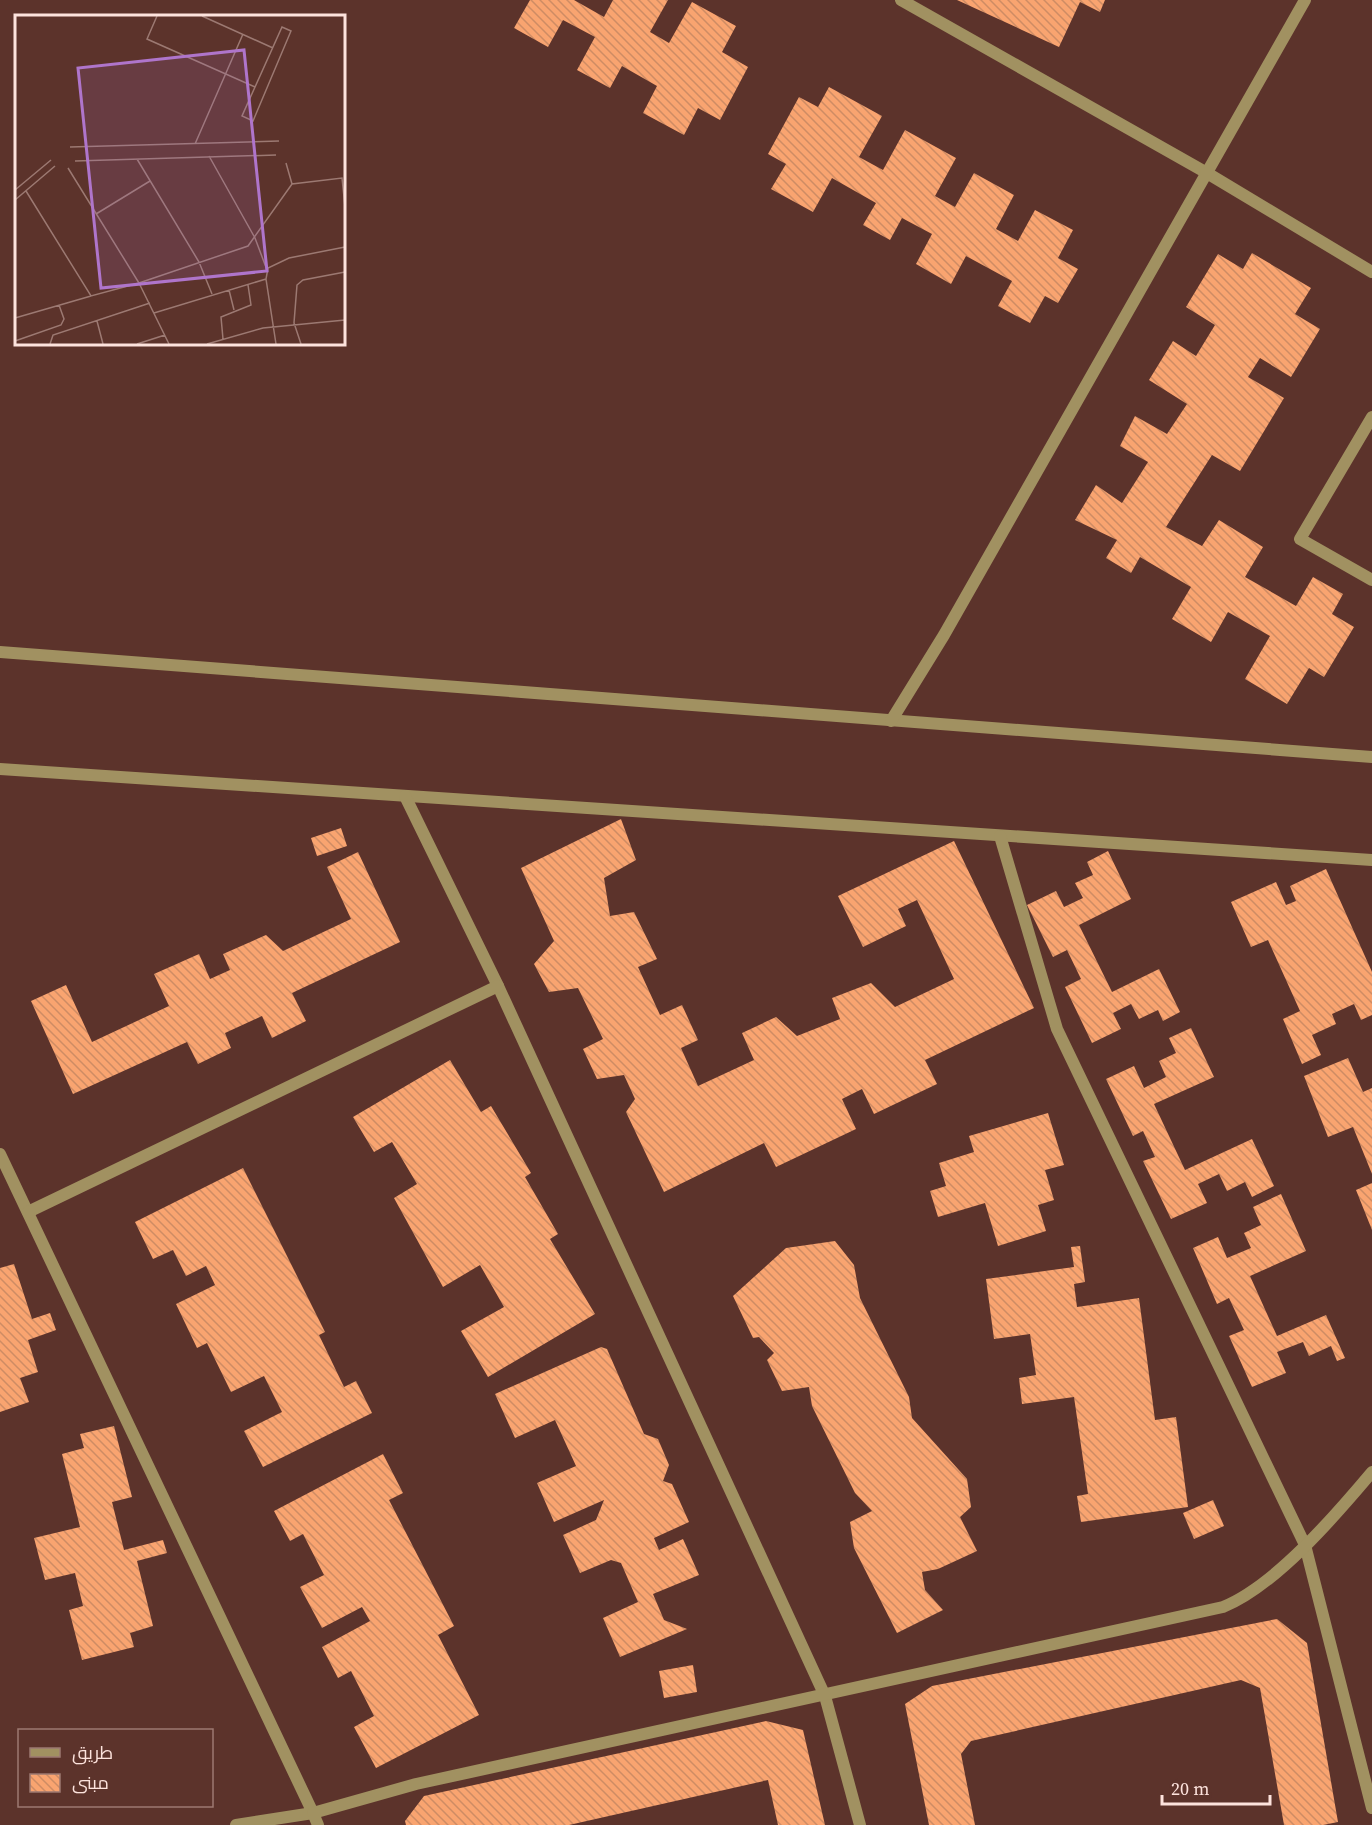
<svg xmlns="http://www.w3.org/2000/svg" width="1372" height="1825" font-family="'Source Serif 4',Cairo,serif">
<defs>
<pattern id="building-back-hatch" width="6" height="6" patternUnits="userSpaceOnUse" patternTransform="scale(1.5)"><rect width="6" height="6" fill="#f9a470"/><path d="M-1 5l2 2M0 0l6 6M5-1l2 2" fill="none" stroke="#ce8c64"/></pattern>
</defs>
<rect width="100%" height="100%" fill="#5c332b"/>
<!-- building -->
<g fill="url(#building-back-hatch)">
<polygon points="530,0 574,0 604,17 613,0 668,0 650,32 669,43 692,2 736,26 722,52 748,67 720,120 698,108 684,135 643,113 657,86 622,66 610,88 577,70 595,37 563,20 548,47 514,28"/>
<polygon points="957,0 1105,0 1100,12 1080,2 1059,47"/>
<polygon points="829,87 882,116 859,157 883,170 905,130 956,158 935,196 955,207 974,173 1014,195 996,229 1018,241 1035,210 1073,230 1058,258 1078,269 1058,303 1045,296 1030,323 998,306 1012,281 966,256 951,284 916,264 932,234 902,218 890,240 863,225 876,203 832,178 813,212 771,189 786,164 768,154 799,97 818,107"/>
<polygon points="1252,253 1311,288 1295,314 1320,329 1291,377 1260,358 1248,377 1284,398 1240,471 1212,455 1166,527 1202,546 1219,520 1263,547 1245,577 1296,606 1313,577 1343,594 1332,614 1354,627 1324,677 1309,668 1287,704 1245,679 1270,636 1228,612 1211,642 1172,619 1191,587 1140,557 1131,573 1106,558 1117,540 1075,520 1096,485 1122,503 1148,462 1120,446 1135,416 1167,434 1187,404 1149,380 1173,341 1196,356 1215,325 1186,307 1218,254 1243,269"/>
<polygon points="621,819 636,860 604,878 610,916 634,912 657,959 638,967 660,1015 682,1005 698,1040 681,1048 698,1086 754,1060 742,1033 776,1017 797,1036 840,1019 832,998 871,983 895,1007 954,979 917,900 898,909 906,926 863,947 838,896 954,841 1034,1008 925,1060 937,1084 874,1114 862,1089 842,1099 856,1129 776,1167 764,1143 664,1192 626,1112 635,1099 624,1075 597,1079 583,1049 603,1039 578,988 549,992 534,964 554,941 521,868"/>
<polygon points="341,828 347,846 317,856 311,838"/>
<polygon points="1108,851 1131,899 1079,925 1112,992 1159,969 1180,1012 1163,1021 1158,1010 1139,1019 1131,1004 1113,1013 1121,1029 1092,1043 1065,987 1081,979 1067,950 1053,957 1027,905 1056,891 1064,907 1083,898 1075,883 1093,875 1087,862"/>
<polygon points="358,852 400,942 292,993 306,1021 272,1038 262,1016 225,1033 231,1048 198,1064 187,1042 73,1094 31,1001 66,985 92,1042 169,1006 154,974 199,954 210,979 230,970 223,954 266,935 283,951 351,919 327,867"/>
<polygon points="1326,869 1372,972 1372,1015 1361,1020 1354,1004 1332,1014 1336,1024 1312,1035 1321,1055 1302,1064 1283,1019 1300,1011 1268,940 1251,947 1231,902 1276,882 1286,905 1296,901 1290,886"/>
<polygon points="1191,1028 1214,1077 1154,1104 1185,1170 1252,1139 1274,1186 1252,1197 1245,1182 1227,1191 1219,1174 1198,1184 1207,1203 1171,1219 1143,1161 1155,1157 1143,1131 1133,1136 1106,1079 1134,1066 1144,1088 1166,1077 1159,1061 1176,1053 1169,1038"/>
<polygon points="1348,1058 1363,1092 1372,1088 1372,1174 1353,1127 1328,1137 1304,1076"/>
<polygon points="450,1060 481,1112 491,1106 531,1173 525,1177 558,1234 550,1239 595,1314 488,1377 461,1331 504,1307 480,1265 443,1287 394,1198 417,1184 392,1142 374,1152 353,1117"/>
<polygon points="1048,1113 1064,1165 1045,1170 1054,1200 1038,1205 1046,1231 998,1246 985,1203 938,1217 930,1191 946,1186 939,1163 974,1152 969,1136"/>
<polygon points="243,1168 325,1332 319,1335 344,1387 356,1381 372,1413 263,1467 244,1431 282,1412 264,1376 231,1392 207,1343 197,1348 176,1304 215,1285 206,1266 186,1276 173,1250 153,1259 135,1222"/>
<polygon points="1372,1183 1372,1230 1356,1190"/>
<polygon points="1281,1194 1306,1251 1250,1276 1277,1336 1326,1315 1345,1358 1337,1361 1331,1346 1309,1356 1303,1342 1277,1352 1286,1373 1252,1387 1229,1336 1244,1330 1229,1298 1217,1304 1193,1248 1218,1237 1227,1258 1251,1248 1244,1233 1261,1225 1253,1207"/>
<polygon points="835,1241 854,1265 860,1298 909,1397 912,1418 967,1479 971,1507 960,1517 977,1551 938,1569 922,1572 925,1590 943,1610 897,1633 854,1548 850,1522 872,1511 855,1493 812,1406 809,1387 782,1391 767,1360 774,1353 759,1337 753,1338 733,1296 786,1248"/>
<polygon points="1080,1246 1085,1282 1074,1284 1077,1307 1139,1298 1155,1420 1176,1417 1188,1507 1081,1522 1077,1496 1088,1494 1074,1397 1022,1404 1019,1378 1036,1375 1030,1334 994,1339 986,1279 1074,1267 1071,1247"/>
<polygon points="14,1264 32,1319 50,1313 56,1330 28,1340 38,1372 20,1378 29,1402 0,1412 0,1268"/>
<polygon points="601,1347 607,1349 644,1434 658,1439 669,1465 663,1481 672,1484 689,1522 654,1538 659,1550 683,1539 699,1575 653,1594 664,1620 687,1629 620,1657 603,1618 638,1602 621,1563 611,1560 580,1573 563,1535 596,1520 604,1500 554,1522 537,1483 576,1466 555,1420 515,1438 495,1394"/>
<polygon points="114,1426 132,1497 112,1502 124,1550 163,1540 167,1553 137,1561 153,1626 130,1633 134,1647 82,1660 69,1610 83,1606 75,1573 45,1580 34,1538 80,1527 62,1454 84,1448 80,1434"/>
<polygon points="383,1454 403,1493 389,1500 454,1626 438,1635 479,1715 376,1768 354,1727 374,1716 351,1671 338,1678 322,1647 370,1621 362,1607 322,1628 300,1587 324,1575 303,1534 290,1541 274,1511"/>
<polygon points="1213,1500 1224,1526 1194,1539 1183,1513"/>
<polygon points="1277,1619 1307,1643 1338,1822 1323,1825 1284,1825 1260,1688 1241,1680 971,1741 961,1754 975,1825 929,1825 905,1704 932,1686"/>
<polygon points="693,1665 697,1692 664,1698 659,1671"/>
<polygon points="766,1721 803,1730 825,1825 778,1825 768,1780 569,1825 406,1825 405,1821 424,1796"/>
</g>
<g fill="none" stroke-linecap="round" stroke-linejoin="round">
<!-- minor -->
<g stroke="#a19161" stroke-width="12">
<polyline points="901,0 1207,173 1372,272"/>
<polyline points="1372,417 1300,539 1372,580"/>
<polyline points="0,652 1372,757"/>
<polyline points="891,721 944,635 1305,0"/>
<polyline points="0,769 1372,860"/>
<polyline points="405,796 498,986 825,1696 860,1825"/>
<polyline points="1000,836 1057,1029 1305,1545 1372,1808"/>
<polyline points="0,1154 313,1813 236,1825"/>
<polyline points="28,1212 498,986"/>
<path d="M318 1825 313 1813 416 1784 1223 1607C1275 1586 1335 1516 1372 1472"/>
</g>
</g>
<!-- overview -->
<g transform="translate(15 15)">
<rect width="330" height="330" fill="#5c332b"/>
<path fill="none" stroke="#9c7972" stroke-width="1.5" d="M142 1 132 24 240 72 267 12 276 16 238 106 227 101 240 72M187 1 258 33M180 129 228 19M55 132 264 126M194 141 240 223 252 255M122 144 184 247 197 279M60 146 261 140M271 148 277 169M0 175 36 145M11 176 76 281 124 268 53 153M0 185 40 151M81 199 135 166M214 275 219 295M139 298 251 264M0 303 76 281M82 306 88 329M208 324 206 302 236 290 233 270M0 326 46 310 49 304 44 290M35 329 38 320 135 288M122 329 150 320M154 329 124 268 233 231 277 169 327 163 330 192M192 329 248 313 330 305M261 329 251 264 253 253 274 243 330 232M286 329 279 308 282 270 288 265 330 257"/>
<path fill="#af75cb" fill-opacity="0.15" stroke="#af75cb" stroke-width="3" d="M229 35 252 256 86 273 63 53Z"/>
<rect width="330" height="330" fill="none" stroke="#fde3dd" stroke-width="3"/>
</g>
<!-- legend -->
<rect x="18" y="1729" width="195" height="78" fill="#5c332b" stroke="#9c7972" stroke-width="1.5"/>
<rect x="30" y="1748" width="30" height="9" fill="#a19161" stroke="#9c7972" stroke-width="1.5"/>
<text x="72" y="1759" font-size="18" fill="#fde3dd">طريق</text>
<rect x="30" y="1774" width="30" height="18" fill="url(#building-back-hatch)" stroke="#9c7972" stroke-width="1.5"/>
<text x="72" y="1789" font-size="18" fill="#fde3dd">مبنى</text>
<!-- scale -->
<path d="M1162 1795v9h108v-9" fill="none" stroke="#fde3dd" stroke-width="3"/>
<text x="1171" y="1795" font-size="18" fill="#fde3dd" stroke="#5c332b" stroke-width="4.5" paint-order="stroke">20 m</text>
</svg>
